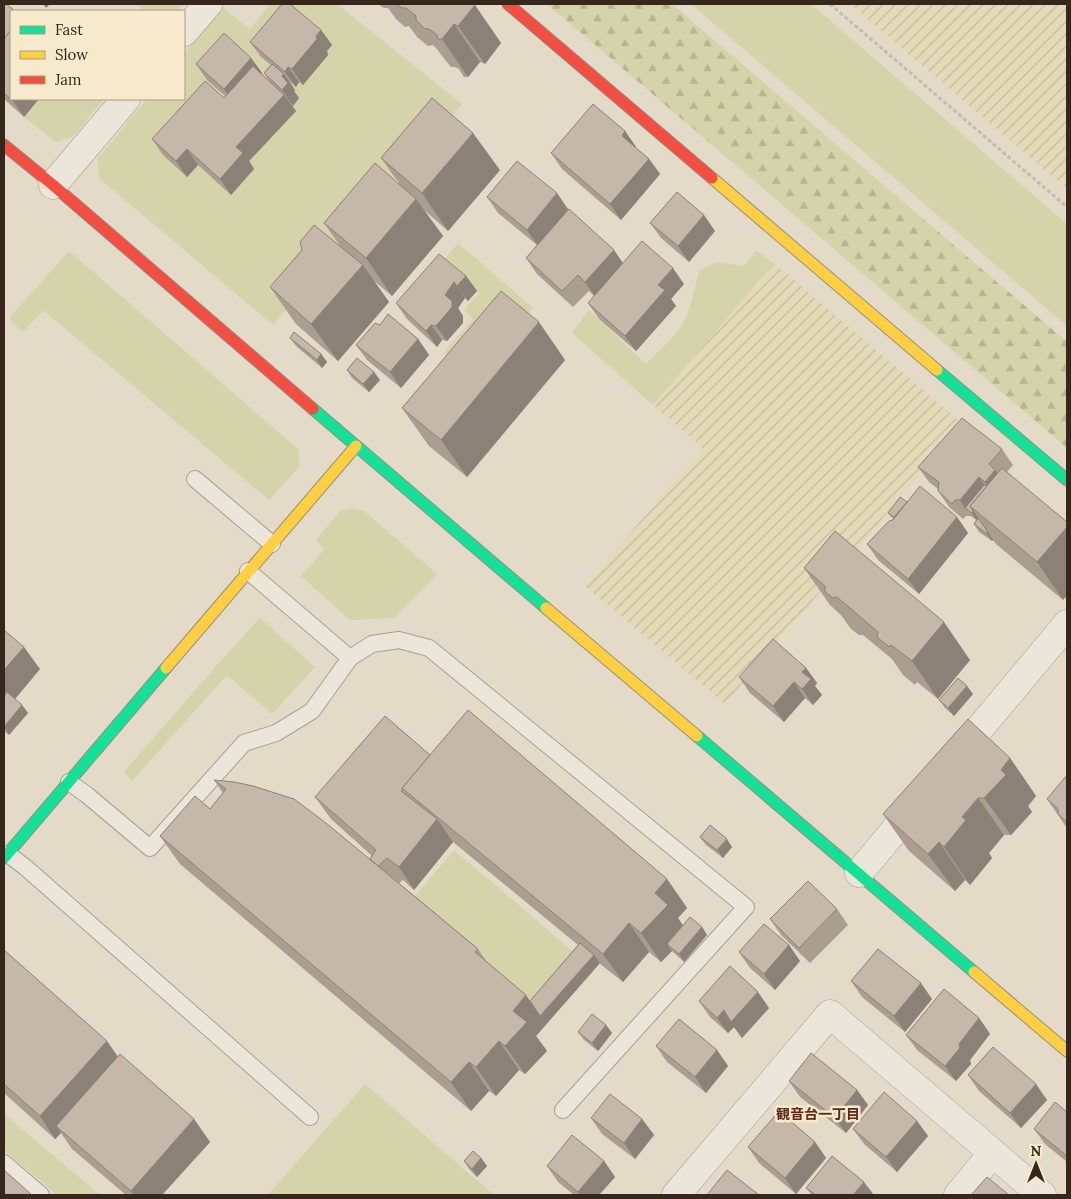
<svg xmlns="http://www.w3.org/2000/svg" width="1071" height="1199" font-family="Lora,'Noto Sans JP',serif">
<defs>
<pattern id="farmland-furrows" width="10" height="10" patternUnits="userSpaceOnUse" patternTransform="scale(1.25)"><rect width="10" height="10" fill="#e4dab7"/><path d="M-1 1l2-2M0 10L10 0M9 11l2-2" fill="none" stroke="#c4bb9d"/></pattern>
<pattern id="forest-firs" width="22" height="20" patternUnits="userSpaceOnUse" patternTransform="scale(1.25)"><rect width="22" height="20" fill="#d4d3a9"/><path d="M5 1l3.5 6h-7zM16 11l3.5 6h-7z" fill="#b7b591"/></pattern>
</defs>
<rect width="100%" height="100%" fill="#e3dbc8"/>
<!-- farmland -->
<g fill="url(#farmland-furrows)">
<polygon points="850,4 1067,4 1067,189"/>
<polygon points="774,263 963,424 725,704 585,586 703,448 653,405"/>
</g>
<!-- green -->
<g fill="#d4d3a9">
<polygon points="135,4 183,4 177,11 144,11"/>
<polygon points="270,4 337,4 462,104 273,325 100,179 97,159 147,99 184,99 184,54 222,7 250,29"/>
<polygon points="691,4 811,4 1067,224 1067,326"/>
<polygon points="40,99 104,99 73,137 56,142 24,117"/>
<polygon points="458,243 533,308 472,378 443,353 473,319 464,310 480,293 443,261"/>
<polygon points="69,251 298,449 300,466 269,500 43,310 23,332 9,318"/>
<path d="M756 251 774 263 653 405 572 333 589 310 646 364C658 352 678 334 685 320 692 304 695 287 699 271L716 262 744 266Z"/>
<polygon points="351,508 364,511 437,574 394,618 350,620 301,576 325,549 316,540 340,511"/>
<polygon points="260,618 315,667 272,714 227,675 132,781 124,772 217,665"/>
<polygon points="454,850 577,955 533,1005 411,901"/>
<polygon points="365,1084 494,1195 268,1195"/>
<polygon points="4,1114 100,1195 57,1195 4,1150"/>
</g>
<!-- forest -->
<polygon fill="url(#forest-firs)" points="547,4 672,4 1067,342 1067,448"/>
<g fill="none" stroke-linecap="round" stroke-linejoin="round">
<defs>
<g id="lane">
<polyline points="195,479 272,544"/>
<polyline points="248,571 350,658"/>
<polyline points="69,782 87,795 150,848 244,743 276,733 312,711 350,658 372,644 399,640 429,648 746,907 563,1110"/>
<polyline points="8,854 25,867 310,1117"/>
<polyline points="4,1163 41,1195"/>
</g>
<g id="street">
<polyline points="184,32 208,4"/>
<polyline points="53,185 126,99"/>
<polyline points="956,757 1067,624"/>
<polyline points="859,873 919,801"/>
<polyline points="676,1195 830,1014 1042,1195"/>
<polyline points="958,1195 993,1153"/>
</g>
<g id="fast">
<polyline points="937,370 1067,480"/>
<polyline points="313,409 546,608"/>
<polyline points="697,736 974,972"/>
<polyline points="4,858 166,668"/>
</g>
<g id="slow">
<polyline points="712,178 937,370"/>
<polyline points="546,608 697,736"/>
<polyline points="166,668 356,446"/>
<polyline points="974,972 1067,1051"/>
</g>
<g id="jam">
<polyline points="508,4 712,178"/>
<polyline points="4,145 53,185 313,409"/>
</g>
</defs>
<!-- lane casing -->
<use href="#lane" stroke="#a89f92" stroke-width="18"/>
<!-- street casing -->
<use href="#street" stroke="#a89f92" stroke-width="29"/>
<!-- fast casing -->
<use href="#fast" stroke="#978f82" stroke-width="13"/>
<!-- slow casing -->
<use href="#slow" stroke="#978f82" stroke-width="13"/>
<!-- jam casing -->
<use href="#jam" stroke="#978f82" stroke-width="13"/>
<!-- path -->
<polyline stroke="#c3bcb1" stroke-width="3" stroke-dasharray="4 2.5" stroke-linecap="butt" points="830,4 1067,207"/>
<!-- lane -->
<use href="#lane" stroke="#ebe5da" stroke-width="16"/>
<!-- street -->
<use href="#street" stroke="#ebe5da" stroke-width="28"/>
<!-- fast -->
<use href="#fast" stroke="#16e098" stroke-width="11"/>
<!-- slow -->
<use href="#slow" stroke="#ffcf43" stroke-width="11"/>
<!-- jam -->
<use href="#jam" stroke="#f24e42" stroke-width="11"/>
</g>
<!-- wall -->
<g fill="#aa9e91" fill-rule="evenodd">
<polygon points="4,4 11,99 39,99 24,117 4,99"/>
<polygon points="378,4 473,4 501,43 485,64 480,62 468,77 464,77 459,69 455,67 451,67 443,57 436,48 433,45 428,46 417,37 409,26 405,27 396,19 388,8 384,8"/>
<polygon points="321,30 332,45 327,51 328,55 303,85 299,82 296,87 289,81 295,90 294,91 299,98 293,106 289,102 296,111 249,161 254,169 231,195 198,165 187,177 163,155 152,139 224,98 225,96 207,80 196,64 251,58 262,73 262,74 270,82 264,73 271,65 261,57 250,42"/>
<polygon points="625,131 636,147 636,148 649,159 660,174 621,220 562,169 551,153"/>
<polygon points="381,158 500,170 448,231 424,210 443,236 392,296 373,280 389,302 338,361 296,324 270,287 341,247 324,223 399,183"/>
<polygon points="487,197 568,209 623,263 684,284 671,299 676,306 636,351 599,319 588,303 594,296 589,291 573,307 537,274 526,258 537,245 498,213"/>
<polygon points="650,223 715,231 689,262 661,238"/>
<polygon points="466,276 477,291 468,301 465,298 458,308 463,316 463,323 447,341 442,340 437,347 407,319 396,303"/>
<polygon points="380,325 418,339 429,355 401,388 367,360 356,345"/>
<polygon points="290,338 321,354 327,362 322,368 296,346"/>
<polygon points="565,360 467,477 429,446 402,408"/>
<polygon points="347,370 374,372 380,380 369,392 352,378"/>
<polygon points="1002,449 1013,465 1007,472 1063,600 996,544 993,540 992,541 979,532 974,524 976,520 971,516 966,516 963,519 949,507 938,491 938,489 929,482 918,467"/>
<polygon points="907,502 957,517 968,533 919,594 878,560 867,544 893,519 888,513"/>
<polygon points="804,568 970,660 938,699 917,682 915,685 903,675 892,659 863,635 859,635 851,629 841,615 830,605"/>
<polygon points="4,630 40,669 15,699 28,713 9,735 4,731"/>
<polygon points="806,668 817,683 815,686 822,695 813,705 805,698 784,722 750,693 739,677"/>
<polygon points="973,694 954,716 945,708 939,700"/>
<path d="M430 755 667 879 687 908 678 918 683 926 702 927 707 935 684 962 672 951 661 962 649 952 623 982 599 963H600L536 1036 547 1051 525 1074 519 1070 496 1096 489 1091 471 1111 180 864 160 836 210 809 223 793 214 780 370 859 372 856 331 819 315 797ZM453 842 578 945 530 1001 487 962 478 949 399 883 403 880 414 890Z"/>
<polygon points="1010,758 1036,796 1028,806 1032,812 1011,835 1004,835 989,853 992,858 970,885 965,880 955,891 909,851 883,814"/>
<polygon points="1067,775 1067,828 1047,799"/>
<polygon points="700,837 732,847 723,858 706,845"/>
<polygon points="837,909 848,925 810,963 781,935 770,919"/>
<polygon points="789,945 800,961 775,990 750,968 739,952"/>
<polygon points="4,950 118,1057 194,1119 210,1142 162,1195 126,1195 72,1149 61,1133 55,1139 4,1093"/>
<polygon points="851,981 932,999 905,1032 862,997"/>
<polygon points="699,1001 769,1008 742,1038 734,1027 728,1033 710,1017"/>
<polygon points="979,1018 990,1034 970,1060 971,1064 956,1081 917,1050 906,1035"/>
<polygon points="606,1025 612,1033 598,1051 584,1040 578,1032"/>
<polygon points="656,1046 717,1050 728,1066 706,1093 667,1062"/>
<polygon points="968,1075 1047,1100 1021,1128 979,1091"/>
<polygon points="789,1081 857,1090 868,1105 846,1133 800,1097"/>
<polygon points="1067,1112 1067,1162 1045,1144 1034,1129"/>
<polygon points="591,1118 642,1119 654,1135 635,1159 602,1134"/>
<polygon points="917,1121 928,1136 897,1172 864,1144 853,1129"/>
<polygon points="815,1142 826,1158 796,1194 759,1163 748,1147"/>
<polygon points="481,1158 487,1166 477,1177 469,1169 464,1161"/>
<polygon points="604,1161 615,1177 599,1195 574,1195 558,1182 547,1166"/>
<polygon points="806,1188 874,1195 812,1195"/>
</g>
<!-- shaded-wall -->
<g fill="#8b8176">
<polygon points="43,4 50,4 46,8"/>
<polygon points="475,5 501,43 485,64 458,26"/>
<polygon points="454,24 480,62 468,77 442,39"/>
<polygon points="321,30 332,45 327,51 328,55 303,85 292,69"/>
<polygon points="251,58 262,73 235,104 224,89"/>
<polygon points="288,67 299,82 296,87 285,72"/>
<polygon points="284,74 295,90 294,91 299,98 293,106 282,90 282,76"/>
<polygon points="284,95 296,111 249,161 254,169 231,195 220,179 236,147"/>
<polygon points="15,99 39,99 24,117 13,101"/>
<polygon points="625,131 636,147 633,151 622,136"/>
<polygon points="473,133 500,170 448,231 422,193"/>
<polygon points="187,149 198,165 187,177 176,161"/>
<polygon points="649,159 660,174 621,220 610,204"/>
<polygon points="557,193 568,209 538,246 527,230"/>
<polygon points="416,199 443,236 392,296 366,258"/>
<polygon points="704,215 715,231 689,262 678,246"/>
<polygon points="614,250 625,266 596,298 585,282"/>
<polygon points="363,265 389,302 338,361 311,324"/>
<polygon points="673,268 684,284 671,299 676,306 636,351 625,336 658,285"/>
<polygon points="466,276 477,291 468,301 457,286"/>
<polygon points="454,282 465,298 458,308 463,316 463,323 447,341 436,326 445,295"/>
<polygon points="539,322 565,360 467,477 441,440"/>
<polygon points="431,325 442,340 437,347 426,331"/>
<polygon points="418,339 429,355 401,388 390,372"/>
<polygon points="321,354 327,362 322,368 317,360"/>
<polygon points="374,372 380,380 369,392 363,384"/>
<polygon points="995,470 1006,485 970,506 979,519 977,521 972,513 965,508 960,500 979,477 989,491 990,489 985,482"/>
<polygon points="957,517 968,533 919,594 908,579"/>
<polygon points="1067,527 1067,596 1063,600 1037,562"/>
<polygon points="988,532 993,540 992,541 986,533"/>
<polygon points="944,622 970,660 938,699 912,661"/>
<polygon points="24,647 40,669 4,712 4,670"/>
<polygon points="806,668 817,683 815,686 822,695 813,705 802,689 802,672"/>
<polygon points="794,682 805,698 784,722 773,706"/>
<polygon points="967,686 973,694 954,716 948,708"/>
<polygon points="22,705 28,713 9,735 4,727"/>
<polygon points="1010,758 1036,796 1028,806 1032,812 1011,835 984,798 1001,770"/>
<polygon points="978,798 1004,835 989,853 992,858 970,885 944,847 962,817"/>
<polygon points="437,819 453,842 414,890 399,867"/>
<polygon points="727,839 732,847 723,858 717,850"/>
<polygon points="939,842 965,880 955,891 928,854"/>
<polygon points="667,879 687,908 678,918 688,933 667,944 672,951 661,962 641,933 655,893"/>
<polygon points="629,923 649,952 623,982 603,954"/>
<polygon points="702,927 707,935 684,962 679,954"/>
<polygon points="789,945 800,961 775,990 764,974"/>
<polygon points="594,955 600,963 536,1036 547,1051 525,1074 505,1046 513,1011 526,995 540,1016"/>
<polygon points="921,983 932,999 905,1032 894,1016"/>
<polygon points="758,992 769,1008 742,1038 734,1027 728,1033 717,1018 724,1010"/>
<polygon points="979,1018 990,1034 970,1060 971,1064 956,1081 945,1066 959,1044"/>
<polygon points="606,1025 612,1033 598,1051 592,1043"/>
<polygon points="107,1041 123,1064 56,1126 61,1133 55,1139 40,1116"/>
<polygon points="499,1041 519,1070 496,1096 476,1067"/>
<polygon points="717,1050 728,1066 706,1093 695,1077"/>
<polygon points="469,1062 489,1091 471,1111 451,1082"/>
<polygon points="1036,1084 1047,1100 1021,1128 1010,1113"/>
<polygon points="857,1090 868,1105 846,1133 835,1118"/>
<polygon points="194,1119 210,1142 162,1195 134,1195 131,1191"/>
<polygon points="642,1119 654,1135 635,1159 624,1143"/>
<polygon points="917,1121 928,1136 897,1172 886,1157"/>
<polygon points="815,1142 826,1158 796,1194 785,1178"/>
<polygon points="481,1158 487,1166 477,1177 472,1169"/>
<polygon points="604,1161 615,1177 599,1195 580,1195 578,1192"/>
<polygon points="864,1182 874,1195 853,1195"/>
</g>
<!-- building -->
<g fill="#c6b8a9" stroke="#8b8176">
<polygon points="4,4 6,4 15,11 11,11 11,30 4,39"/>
<polygon points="282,4 290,4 321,30 316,36 317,39 292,69 288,67 285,72 250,42"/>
<polygon points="396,4 473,4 475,5 458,26 454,24 442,39 438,39 437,35 429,29 425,29 416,20 416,16 406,8 402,8"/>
<polygon points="11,30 11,99 15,99 13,101 4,93 4,39"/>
<polygon points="224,33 251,58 224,89 196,64"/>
<polygon points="272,64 284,74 282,76 288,83 282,90 264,73"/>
<polygon points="253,66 284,95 236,147 243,153 220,179 187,149 176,161 152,139 205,81 224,98"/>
<polygon points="432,98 473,133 422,193 381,158"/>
<polygon points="593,104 625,131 622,136 649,159 610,204 551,153"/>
<polygon points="517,161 557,193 527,230 487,197"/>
<polygon points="375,163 416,199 366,258 324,223"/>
<polygon points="677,192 704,215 678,246 650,223"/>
<polygon points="569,209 614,250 585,282 578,275 562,291 526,258"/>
<polygon points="314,225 363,265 311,324 270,287 302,250 300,242"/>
<polygon points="642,241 673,268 658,285 665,290 625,336 588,303"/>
<polygon points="439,254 466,276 457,286 454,282 445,295 452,301 452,307 436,326 431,325 426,331 396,303"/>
<polygon points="501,291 539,322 441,440 402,408"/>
<polygon points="388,314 418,339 390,372 356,345 375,323 380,325"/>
<polygon points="294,332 321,354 317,360 290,338"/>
<polygon points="357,358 374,372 363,384 347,370"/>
<polygon points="962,418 1002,449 989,464 995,470 985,482 979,477 960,500 955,500 952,504 938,491 939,482 918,467"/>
<polygon points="1002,468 1067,522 1067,527 1037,562 970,506"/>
<polygon points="984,485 987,486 970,506 973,511 972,513 965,508"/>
<polygon points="920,486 957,517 908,579 867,544 889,521 893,520"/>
<polygon points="900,497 907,502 894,517 888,513"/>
<polygon points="978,518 988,532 986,533 974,524"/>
<polygon points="835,531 944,622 912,661 891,645 889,647 877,637 878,632 837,597 833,598 825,592 825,586 804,568"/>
<polygon points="4,630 24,647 4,670"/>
<polygon points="773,639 806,668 802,672 811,679 802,689 794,682 773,706 739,677"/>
<polygon points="958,678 967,686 948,708 939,700"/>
<polygon points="7,692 22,705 4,727 4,696"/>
<polygon points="468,710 667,879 655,893 668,905 641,933 629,923 603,954 402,788"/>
<polygon points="385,716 430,755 402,788 403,790 401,791 437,819 399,867 387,858 378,866 370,859 376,850 315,797"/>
<polygon points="968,719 1010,758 1001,770 1006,775 984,798 978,798 962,817 966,820 944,847 939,842 928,854 883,814"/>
<polygon points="1067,775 1067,822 1058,814 1058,809 1047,799"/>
<polygon points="214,780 234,782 253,786 294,799 326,823 478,949 475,952 526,995 513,1011 527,1022 505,1046 499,1041 476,1067 469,1062 451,1082 160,836 195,796 210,809 226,789"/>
<polygon points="710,825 727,839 717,850 700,837"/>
<polygon points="808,881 837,909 799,948 770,919"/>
<polygon points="690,917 702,927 679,954 667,944"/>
<polygon points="764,924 789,945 764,974 739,952"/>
<polygon points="580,943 594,955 540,1016 530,1001"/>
<polygon points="878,949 921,983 894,1016 851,981"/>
<polygon points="4,950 107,1041 40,1116 4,1084"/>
<polygon points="730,966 758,992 731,1022 724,1010 717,1018 699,1001"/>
<polygon points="944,989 979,1018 959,1044 960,1048 945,1066 906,1035"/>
<polygon points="592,1014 606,1025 592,1043 578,1032"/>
<polygon points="679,1019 717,1050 695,1077 656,1046"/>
<polygon points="993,1047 1036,1084 1010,1113 968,1075"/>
<polygon points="811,1053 857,1090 835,1118 789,1081"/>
<polygon points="120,1054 194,1119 131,1191 56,1126"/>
<polygon points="884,1092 917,1121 886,1157 853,1129"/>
<polygon points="610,1094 642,1119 624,1143 591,1118"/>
<polygon points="1055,1102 1067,1112 1067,1156 1034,1129"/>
<polygon points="779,1111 815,1142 785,1178 748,1147"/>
<polygon points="572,1135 604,1161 578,1192 547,1166"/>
<polygon points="473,1151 481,1158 472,1169 464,1161"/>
<polygon points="832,1156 864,1182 853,1195 816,1195 806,1188"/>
<polygon points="4,1170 32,1195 4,1195"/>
<polygon points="727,1170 759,1195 707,1195"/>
<polygon points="987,1177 1009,1195 971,1195"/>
</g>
<g text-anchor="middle" stroke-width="5" stroke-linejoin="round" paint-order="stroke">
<!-- neighbourhood labels -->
<g font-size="14" font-weight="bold" fill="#632719" stroke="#f6e9cc">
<text x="818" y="1119">観音台一丁目</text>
</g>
</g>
<!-- border -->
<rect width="1071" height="1199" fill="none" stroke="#35271b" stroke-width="10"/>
<!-- legend -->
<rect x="10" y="10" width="175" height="90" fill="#f6e9cc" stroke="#a99b85"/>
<rect x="20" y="26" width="25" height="8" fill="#16e098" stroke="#a99b85"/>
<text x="55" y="35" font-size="15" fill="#35271b">Fast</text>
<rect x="20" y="51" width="25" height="8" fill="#ffcf43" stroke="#a99b85"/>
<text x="55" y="60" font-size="15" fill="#35271b">Slow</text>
<rect x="20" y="76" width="25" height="8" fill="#f24e42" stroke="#a99b85"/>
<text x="55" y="85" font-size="15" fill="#35271b">Jam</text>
<!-- north arrow -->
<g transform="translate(1036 1164)" stroke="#f6e9cc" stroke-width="4" paint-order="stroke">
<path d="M0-4L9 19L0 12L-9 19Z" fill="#35271b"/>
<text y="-8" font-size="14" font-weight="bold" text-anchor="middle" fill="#35271b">N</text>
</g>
</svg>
